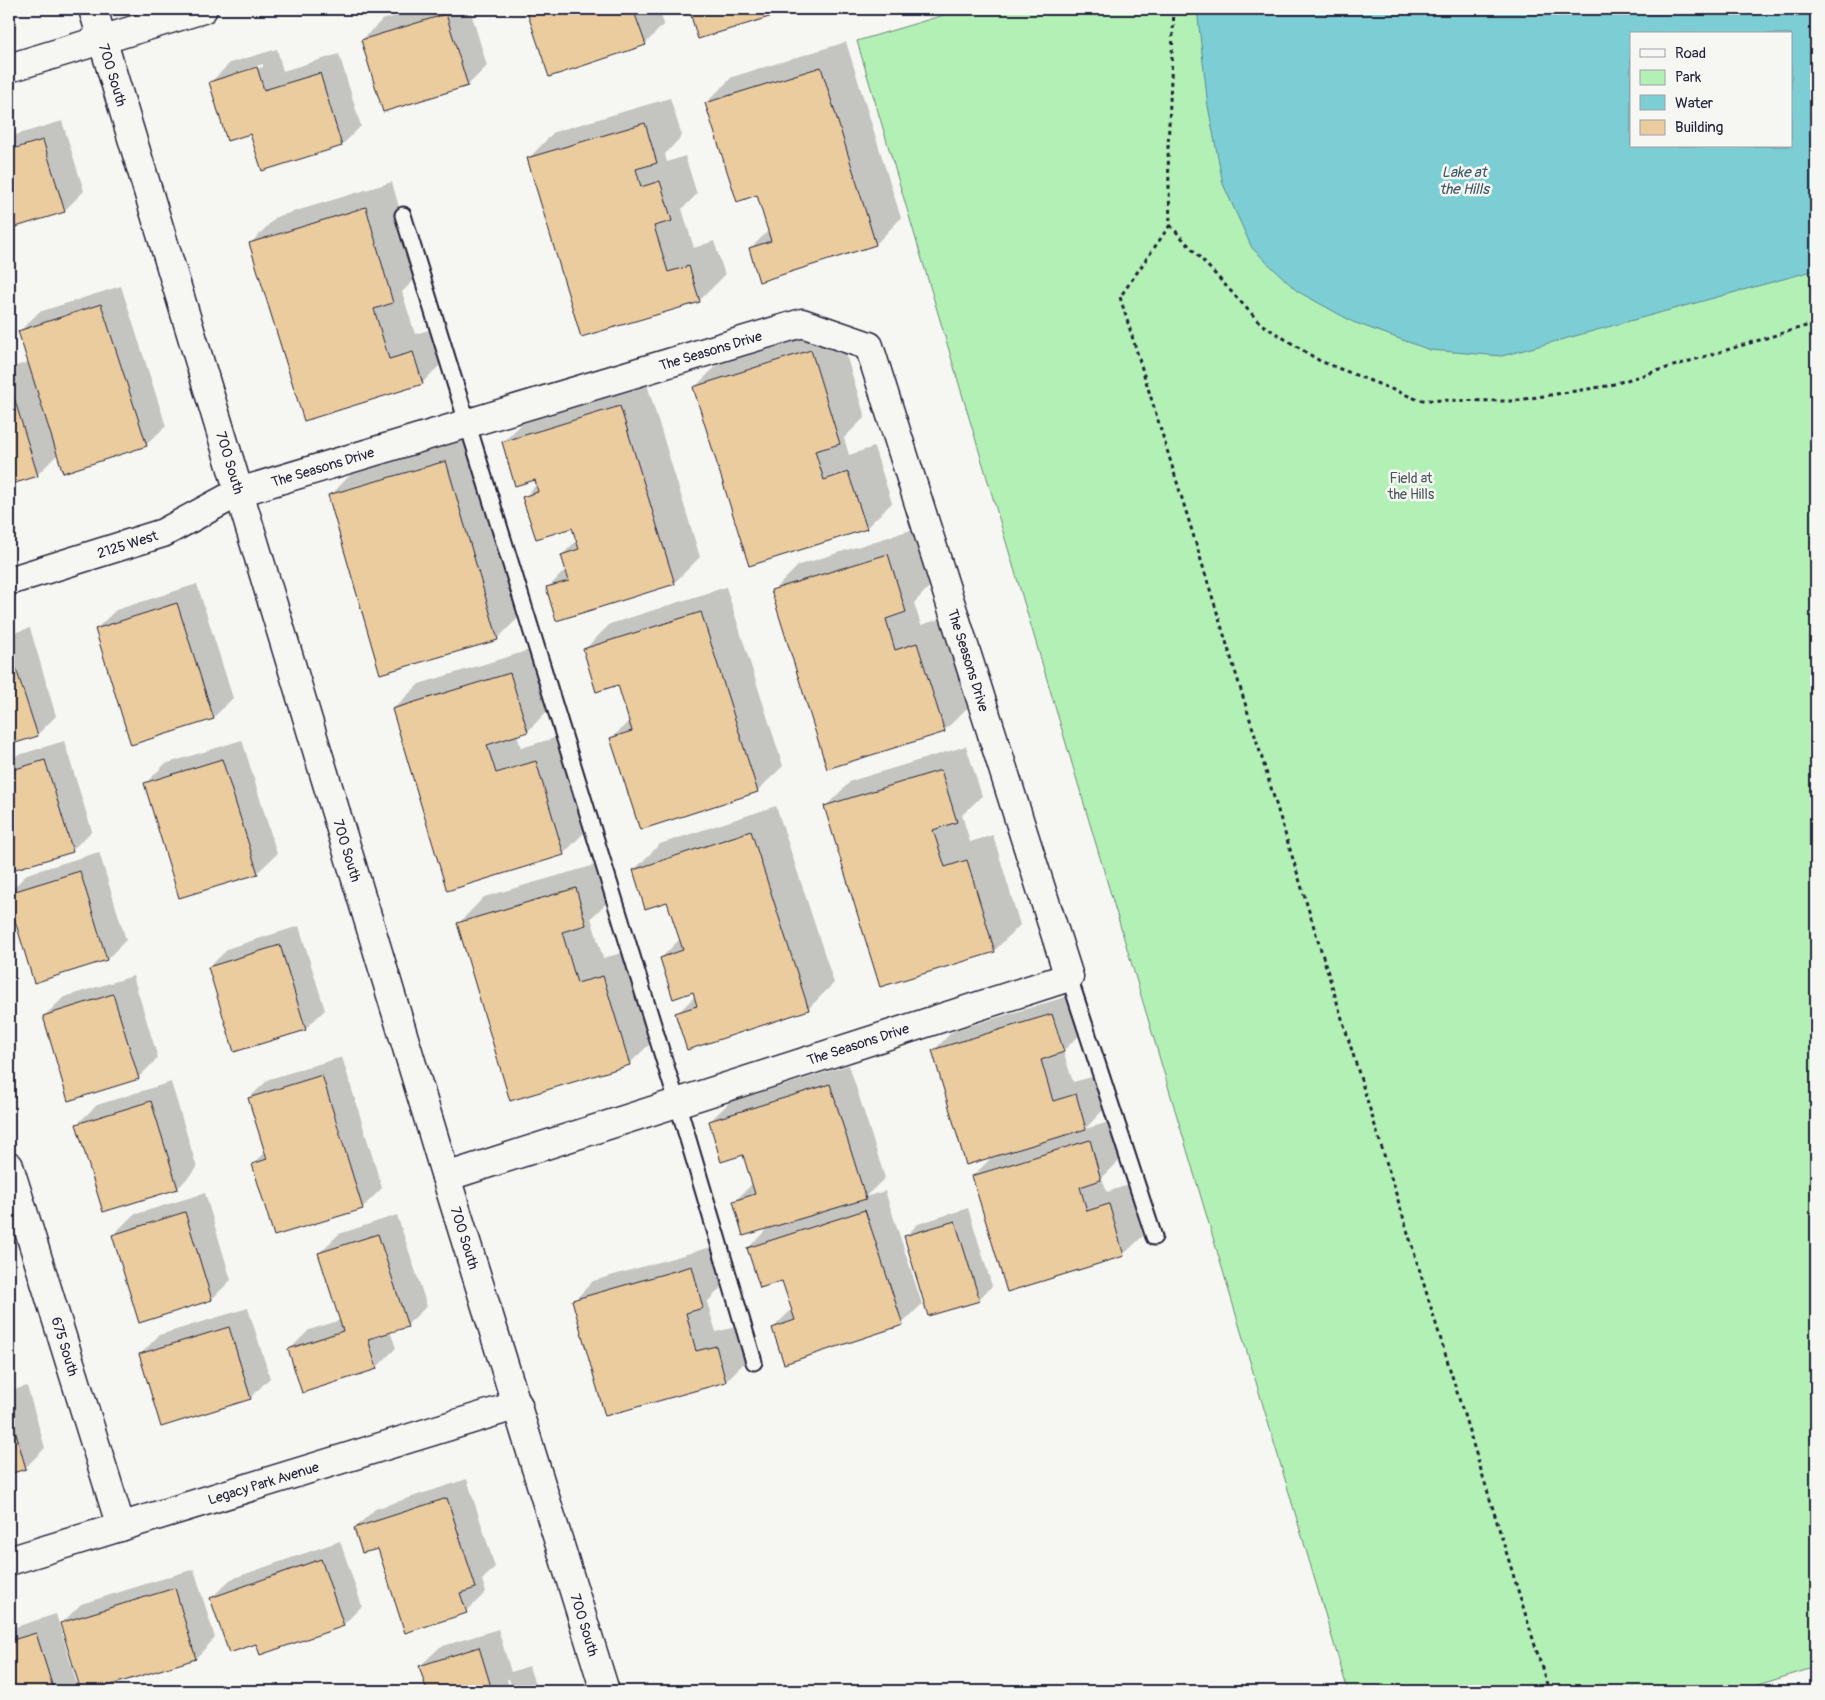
<svg xmlns="http://www.w3.org/2000/svg" width="1825" height="1700" font-family="Pangolin,sans-serif">
<rect width="100%" height="100%" fill="#f6f6f2"/>
<filter id="ink" filterUnits="userSpaceOnUse"><feTurbulence type="fractalNoise" baseFrequency=".02" numOctaves="2"/><feDisplacementMap in="SourceGraphic" scale="10" xChannelSelector="R" yChannelSelector="G"/><feConvolveMatrix kernelMatrix="1 2 1 2 8 2 1 2 1" color-interpolation-filters="sRGB"/></filter>
<g filter="url(#ink)">
<!-- green -->
<path fill="#b3f0b6" stroke="#6a8978" fill-rule="evenodd" d="M964 9H1816V1667L1738 1691H1348L857 41ZM1631 34H1791V146H1631Z"/>
<!-- water -->
<path fill="#7dced4" stroke="#598997" fill-rule="evenodd" d="M1197 9H1816V270L1502 356 1430 350 1353 322 1297 291 1252 248 1223 184 1208 106ZM1631 34H1791V146H1631Z"/>
<!-- shadow -->
<g fill="#0003" fill-rule="evenodd">
<polygon points="420,9 470,9 487,66 468,85 362,40 382,20"/>
<polygon points="528,9 659,9 664,24 645,44 550,76"/>
<polygon points="690,9 791,9 698,37"/>
<polygon points="846,42 901,218 876,244 760,280 750,249 769,230 758,194 706,103 732,77"/>
<path d="M277 49 283 71 339 54 361 126 342 145 251 132 211 82 230 63ZM263 64V67L232 76V74Z"/>
<polygon points="670,98 682,136 665,154 667,162 685,156 697,194 682,209 694,248 714,241 725,275 699,301 529,158 554,132"/>
<polygon points="62,121 84,191 64,211 9,228 9,137"/>
<polygon points="392,182 418,276 402,292 415,334 439,327 448,357 422,383 305,419 251,243 276,217"/>
<polygon points="121,286 166,426 146,445 58,454 37,475 9,484 9,368 29,362 19,332 39,312"/>
<polygon points="837,325 865,417 844,438 849,455 874,447 892,503 866,528 695,387 721,361"/>
<polygon points="646,381 700,557 674,583 548,588 566,569 562,555 577,540 573,526 524,498 537,484 536,478 503,442 529,417"/>
<polygon points="472,436 523,613 497,639 330,496 355,470"/>
<polygon points="914,529 931,585 914,603 921,625 943,618 970,705 944,731 773,591 799,565"/>
<polygon points="197,584 233,698 213,718 96,629 116,610"/>
<polygon points="726,587 783,766 757,791 612,738 630,720 619,683 584,650 610,624"/>
<polygon points="30,628 56,716 37,735 9,744 9,634"/>
<polygon points="536,648 553,705 528,731 517,734 521,748 561,736 589,828 563,854 393,709 419,684"/>
<polygon points="242,740 277,854 257,873 145,784 165,764"/>
<polygon points="64,741 92,831 72,850 9,870 9,758"/>
<polygon points="966,746 982,796 962,815 970,842 993,835 1020,925 994,951 826,806 851,781"/>
<polygon points="776,806 834,983 808,1009 677,1014 695,996 693,991 661,958 680,939 668,900 634,870 660,844"/>
<polygon points="99,852 126,940 107,959 35,981 9,893 27,874"/>
<polygon points="602,863 612,898 591,918 603,958 629,951 655,1039 629,1064 459,923 484,897"/>
<polygon points="299,926 325,1010 305,1029 209,967 229,948"/>
<polygon points="133,976 158,1058 138,1078 44,1016 64,997"/>
<polygon points="1072,995 1083,1032 1063,1051 1073,1082 1095,1076 1105,1108 1085,1129 1109,1122 1120,1160 1102,1178 1107,1192 1128,1185 1143,1236 1123,1255 973,1176 994,1155 933,1051 953,1031"/>
<polygon points="342,1057 382,1188 362,1208 253,1164 266,1152 249,1098 269,1079"/>
<polygon points="849,1065 885,1178 865,1197 885,1191 922,1304 902,1324 773,1328 792,1309 783,1279 748,1248 769,1227 734,1202 753,1183 744,1154 710,1121 730,1102"/>
<polygon points="171,1082 197,1168 178,1188 103,1210 77,1124 97,1105"/>
<polygon points="205,1193 231,1280 212,1299 140,1321 113,1235 133,1215"/>
<polygon points="968,1208 992,1286 979,1299 905,1237 918,1224"/>
<polygon points="397,1215 427,1306 407,1325 390,1331 396,1348 376,1368 289,1350 309,1330 341,1320 319,1253 339,1234"/>
<polygon points="711,1247 722,1287 707,1302 716,1332 735,1327 745,1362 726,1381 574,1301 593,1281"/>
<polygon points="248,1308 270,1378 250,1398 140,1355 159,1335"/>
<polygon points="27,1386 45,1448 25,1468 9,1472 9,1391"/>
<polygon points="467,1479 495,1567 482,1580 486,1592 466,1612 355,1528 375,1509"/>
<polygon points="340,1541 362,1606 343,1625 257,1642 211,1598 231,1579"/>
<polygon points="194,1569 215,1638 196,1658 83,1691 62,1623 81,1604"/>
<polygon points="56,1614 79,1691 9,1691 9,1629"/>
<polygon points="498,1629 511,1672 529,1666 537,1691 513,1691 509,1679 507,1679 510,1691 428,1691 420,1666 440,1647"/>
</g>
<!-- building -->
<g fill="#ebcc9e" stroke="#22223b">
<polygon points="526,9 633,9 646,45 549,77"/>
<polygon points="689,9 792,9 792,10 698,39"/>
<polygon points="446,14 468,86 383,112 361,40"/>
<polygon points="257,67 264,90 320,73 342,146 262,171 250,134 227,141 209,82"/>
<polygon points="821,67 876,245 759,282 749,248 771,241 757,195 737,202 705,103"/>
<polygon points="645,123 657,163 636,169 641,187 660,181 672,221 654,226 668,272 689,266 700,302 581,337 527,158"/>
<polygon points="43,140 65,212 9,229 9,150"/>
<polygon points="366,207 393,303 374,309 389,359 413,352 423,384 304,421 249,243"/>
<polygon points="101,304 147,446 63,473 18,331"/>
<polygon points="811,350 840,444 815,451 824,480 848,472 867,529 749,566 693,387"/>
<polygon points="9,381 38,476 9,485"/>
<polygon points="620,406 675,584 556,621 546,587 569,581 561,555 579,549 572,528 536,539 522,497 538,492 535,480 515,486 502,442"/>
<polygon points="446,461 498,640 380,674 328,495"/>
<polygon points="888,554 906,612 886,619 895,650 917,643 945,732 827,769 771,590"/>
<polygon points="177,603 214,719 131,745 95,629"/>
<polygon points="701,612 758,792 640,830 610,738 632,731 618,685 596,692 583,649"/>
<polygon points="9,647 38,736 9,745"/>
<polygon points="510,673 528,732 487,745 496,773 536,761 564,855 447,891 392,709"/>
<polygon points="222,759 258,874 179,898 144,783"/>
<polygon points="45,760 73,852 9,871 9,771"/>
<polygon points="941,770 957,822 933,830 945,867 967,860 995,952 880,987 824,806"/>
<polygon points="751,831 809,1010 687,1050 675,1013 697,1006 693,992 673,999 660,958 683,950 667,902 645,909 633,870"/>
<polygon points="80,871 107,960 34,983 9,901 9,893"/>
<polygon points="576,888 586,925 562,932 577,983 603,976 630,1065 510,1101 457,923"/>
<polygon points="280,945 306,1030 234,1052 208,967"/>
<polygon points="113,994 139,1079 68,1101 43,1016"/>
<polygon points="1052,1014 1064,1052 1041,1060 1053,1101 1076,1094 1086,1129 966,1165 932,1050"/>
<polygon points="322,1075 363,1209 274,1236 252,1164 267,1159 248,1098"/>
<polygon points="830,1084 866,1199 743,1236 733,1201 755,1194 743,1155 721,1162 709,1121"/>
<polygon points="151,1101 178,1189 103,1212 76,1124"/>
<polygon points="1090,1140 1101,1180 1080,1187 1087,1211 1109,1204 1124,1256 1007,1292 972,1176"/>
<polygon points="865,1210 903,1325 784,1364 772,1328 795,1320 782,1281 760,1288 747,1248"/>
<polygon points="185,1212 212,1300 139,1323 112,1235"/>
<polygon points="955,1221 980,1301 928,1316 904,1236"/>
<polygon points="378,1234 408,1327 368,1339 377,1369 302,1393 288,1349 343,1331 318,1253"/>
<polygon points="692,1266 703,1308 686,1313 696,1351 716,1346 726,1382 605,1416 572,1300"/>
<polygon points="229,1327 251,1399 161,1427 139,1354"/>
<polygon points="9,1409 26,1469 9,1474"/>
<polygon points="447,1498 476,1588 460,1593 467,1613 405,1633 378,1549 362,1553 354,1528"/>
<polygon points="321,1559 344,1626 260,1655 256,1644 229,1653 210,1598"/>
<polygon points="175,1588 196,1659 91,1691 81,1691 60,1623"/>
<polygon points="36,1633 54,1691 9,1691 9,1641"/>
<polygon points="479,1647 492,1690 510,1685 512,1691 427,1691 419,1666"/>
</g>
<g fill="none" stroke-linecap="round" stroke-linejoin="round">
<defs>
<g id="lane">
<polyline points="403,215 677,1102 754,1362"/>
<polyline points="1069,977 1154,1237"/>
</g>
<g id="street">
<path id="s1" d="M93 9 446 1177 605 1691"/>
<polyline points="9,68 203,9"/>
<path id="s2" d="M9 581 163 533 239 492 802 323 869 346 1069 977 446 1177"/>
<path id="s3" d="M9 1166 121 1527"/>
<path id="s4" d="M9 1561 518 1405"/>
</g>
</defs>
<!-- lane casing -->
<use href="#lane" stroke="#22223b" stroke-width="19"/>
<!-- street casing -->
<use href="#street" stroke="#22223b" stroke-width="31"/>
<!-- path -->
<g stroke="#22223b" stroke-width="3" stroke-dasharray="4 4" stroke-linecap="butt">
<polyline points="1174,9 1168,148 1170,225 1120,297 1549,1691"/>
<polyline points="1170,225 1261,324 1320,361 1419,400 1512,401 1607,386 1816,323"/>
</g>
<!-- lane -->
<use href="#lane" stroke="#f6f6f2" stroke-width="15"/>
<!-- street -->
<use href="#street" stroke="#f6f6f2" stroke-width="28"/>
</g>
</g>
<g text-anchor="middle" stroke-width="5" stroke-linejoin="round" paint-order="stroke">
<!-- street labels -->
<g font-size="14" fill="#22223b" stroke="#f6f6f2">
<text dy="5" stroke="none"><textPath href="#s1" startOffset="69">700 South</textPath></text>
<text dy="5" stroke="none"><textPath href="#s2" startOffset="740">The Seasons Drive</textPath></text>
<text dy="5" stroke="none"><textPath href="#s1" startOffset="474">700 South</textPath></text>
<text dy="5" stroke="none"><textPath href="#s2" startOffset="335">The Seasons Drive</textPath></text>
<text dy="5" stroke="none"><textPath href="#s2" startOffset="124">2125 West</textPath></text>
<text dy="5" stroke="none"><textPath href="#s2" startOffset="1236">The Seasons Drive</textPath></text>
<text dy="5" stroke="none"><textPath href="#s1" startOffset="879">700 South</textPath></text>
<text transform="translate(858 1044) rotate(-18)" y="5">The Seasons Drive</text>
<text dy="5" stroke="none"><textPath href="#s1" startOffset="1284">700 South</textPath></text>
<text dy="5" stroke="none"><textPath href="#s3" startOffset="189">675 South</textPath></text>
<text dy="5" stroke="none"><textPath href="#s4" startOffset="266">Legacy Park Avenue</textPath></text>
<text dy="5" stroke="none"><textPath href="#s1" startOffset="1689">700 South</textPath></text>
</g>
<!-- park labels -->
<g font-size="14" fill="#46565a" stroke="#f6f6f2">
<text x="1411" y="483">Field at<tspan x="1411" dy="16">the Hills</tspan></text>
</g>
<!-- water labels -->
<g font-size="15" font-style="italic" fill="#3d5669" stroke="#f6f6f2">
<text x="1464" y="177">Lake at<tspan x="1464" dy="17">the Hills</tspan></text>
</g>
</g>
<!-- margin -->
<rect width="1825" height="1700" fill="none" stroke="#f6f6f2" stroke-width="30"/>
<rect x="15" y="15" width="1795" height="1670" fill="none" stroke="#22223b" stroke-width="2" filter="url(#ink)"/>
<!-- legend -->
<rect x="1630" y="32" width="162" height="115" fill="#f6f6f2" stroke="#a1a1a9"/>
<rect x="1640" y="49" width="25" height="8" fill="#f6f6f2" stroke="#a1a1a9"/>
<text x="1675" y="58" font-size="15" fill="#22223b">Road</text>
<rect x="1640" y="70" width="25" height="15" fill="#b3f0b6" stroke="#a1a1a9"/>
<text x="1675" y="82" font-size="15" fill="#22223b">Park</text>
<rect x="1640" y="95" width="25" height="15" fill="#7dced4" stroke="#a1a1a9"/>
<text x="1675" y="108" font-size="15" fill="#22223b">Water</text>
<rect x="1640" y="120" width="25" height="15" fill="#ebcc9e" stroke="#a1a1a9"/>
<text x="1675" y="132" font-size="15" fill="#22223b">Building</text>
</svg>
